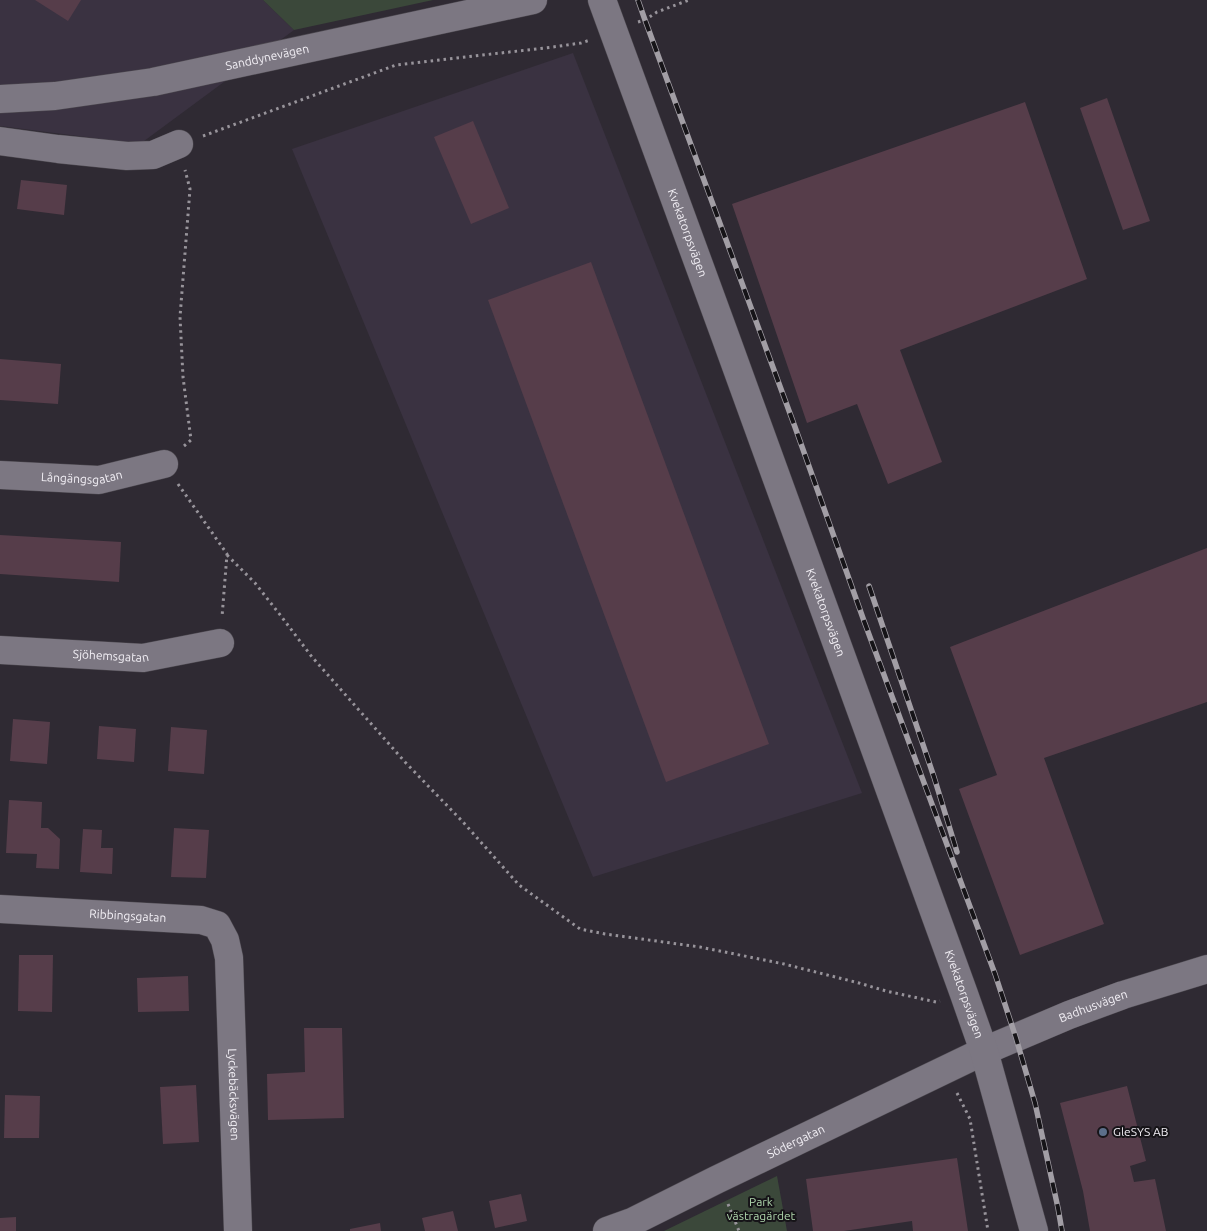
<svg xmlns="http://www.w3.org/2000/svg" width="1207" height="1231" font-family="Ubuntu,sans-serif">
<rect width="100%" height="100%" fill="#2f2a33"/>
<!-- built -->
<g fill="#3a3241">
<polygon points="0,0 263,0 294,30 140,144 0,126"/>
<polygon points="573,53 862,793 593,877 292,149"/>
</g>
<!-- green -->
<g fill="#3b483a">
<polygon points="263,0 433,0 294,30"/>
<polygon points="777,1176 787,1231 664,1231"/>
</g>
<!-- building -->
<g fill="#563d4a">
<polygon points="35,0 81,0 68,21"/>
<polygon points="1107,98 1150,221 1123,230 1080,108"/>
<polygon points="1025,102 1087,279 900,350 942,462 888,484 857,404 807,423 732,204"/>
<polygon points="473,121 509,208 471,224 434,137"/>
<polygon points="21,180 67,185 64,215 17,209"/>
<polygon points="591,262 769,744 666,782 488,300"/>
<polygon points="0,359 61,364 58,404 0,400"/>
<polygon points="0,535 121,542 119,582 0,574"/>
<polygon points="1207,548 1207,702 1044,758 1104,924 1020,955 959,789 997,775 950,647"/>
<polygon points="13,719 50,722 47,764 10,761"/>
<polygon points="99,726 136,729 134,762 97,759"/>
<polygon points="171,727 207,730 204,774 168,771"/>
<polygon points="9,800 42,802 41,828 48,828 60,839 59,869 36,868 37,854 6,853"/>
<polygon points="174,828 209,830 206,878 171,877"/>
<polygon points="83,829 102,830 101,848 113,848 112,874 80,872"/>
<polygon points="19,955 53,955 52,1012 18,1011"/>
<polygon points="188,976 189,1011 138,1012 137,978"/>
<polygon points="304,1028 342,1028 344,1118 268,1120 267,1074 305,1072"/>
<polygon points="196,1085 199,1142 163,1144 160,1087"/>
<polygon points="1127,1086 1146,1161 1130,1166 1134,1182 1155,1179 1166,1231 1090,1231 1083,1191 1060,1103"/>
<polygon points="5,1095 40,1096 39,1138 4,1138"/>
<polygon points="957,1158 968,1231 913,1231 912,1221 844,1231 813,1231 806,1179"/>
<polygon points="521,1194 527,1221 495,1228 489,1201"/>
<polygon points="453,1211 458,1231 425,1231 422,1218"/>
<polygon points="16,1217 16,1231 0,1231 0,1218"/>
<polygon points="380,1223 381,1231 350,1231 350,1229"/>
</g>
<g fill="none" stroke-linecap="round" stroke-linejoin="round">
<defs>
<g id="street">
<polyline points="0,141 58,149 127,156 153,155 179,144"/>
<path id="s1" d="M0 475 99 480 164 464"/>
<path id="s2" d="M0 650 143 658 220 643"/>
<path id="s3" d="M0 909 201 920 217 925 225 940 229 958 238 1231"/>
<path id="s4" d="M607 1231 632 1222 716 1180 984 1051 1069 1015 1123 995 1207 969"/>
</g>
<g id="secondary">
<path id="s5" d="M602 0 724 333 964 994 984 1051 1034 1231"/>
<path id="s6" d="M0 99 55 96 153 82 533 0"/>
</g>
</defs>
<!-- street casing -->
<use href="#street" stroke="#4c484f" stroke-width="29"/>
<!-- secondary casing -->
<use href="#secondary" stroke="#4c484f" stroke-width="29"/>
<!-- path -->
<g stroke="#98949b" stroke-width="3" stroke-dasharray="2.5 4" stroke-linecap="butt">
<polyline points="638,22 645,20 657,12 689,0"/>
<polyline points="203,136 396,65 553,47 581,43 590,40"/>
<polyline points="184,446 191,440 183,377 180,317 190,189 185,170"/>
<polyline points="178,484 227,554 222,617"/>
<polyline points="227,555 255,583 281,616 312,657 405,762 463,822 519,885 580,929 605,934 700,947 784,964 859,983 886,991 936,1002 940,1001"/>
<polyline points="957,1093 970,1119 988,1231"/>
<polyline points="728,1204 739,1231"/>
</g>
<!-- street -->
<use href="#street" stroke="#7c7782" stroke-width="28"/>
<!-- secondary -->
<use href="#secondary" stroke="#7c7782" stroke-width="28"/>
<defs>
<g id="rail">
<polyline points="638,0 645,20 795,427 864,621 995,974 1016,1038 1035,1103 1058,1208 1062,1231"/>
<polyline points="869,586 934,777 957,852"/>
</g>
</defs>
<!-- rail casing -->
<use href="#rail" stroke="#a29ea5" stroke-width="5.5"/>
<!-- rail -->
<use href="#rail" stroke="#161418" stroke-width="4" stroke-dasharray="11" stroke-linecap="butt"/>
</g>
<!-- markers -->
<circle fill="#5c6f8a" stroke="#161418" stroke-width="2" cx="1103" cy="1132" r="5"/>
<g text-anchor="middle" stroke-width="4" stroke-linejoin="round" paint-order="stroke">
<!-- street labels -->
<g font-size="12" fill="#f2eff5" stroke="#161418">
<text dy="4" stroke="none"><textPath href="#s6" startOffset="271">Sanddynevägen</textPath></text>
<text dy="4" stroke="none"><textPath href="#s5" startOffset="248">Kvekatorpsvägen</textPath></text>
<text dy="4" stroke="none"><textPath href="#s1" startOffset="82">Långängsgatan</textPath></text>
<text dy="4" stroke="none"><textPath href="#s5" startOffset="652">Kvekatorpsvägen</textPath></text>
<text dy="4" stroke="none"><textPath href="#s2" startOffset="111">Sjöhemsgatan</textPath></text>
<text dy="4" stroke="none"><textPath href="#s3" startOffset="128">Ribbingsgatan</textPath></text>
<text dy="4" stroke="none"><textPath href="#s5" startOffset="1058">Kvekatorpsvägen</textPath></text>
<text dy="4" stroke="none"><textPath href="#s4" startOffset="536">Badhusvägen</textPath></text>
<text dy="4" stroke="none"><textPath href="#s3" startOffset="390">Lyckebäcksvägen</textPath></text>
<text dy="4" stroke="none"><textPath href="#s4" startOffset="209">Södergatan</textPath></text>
</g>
<!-- poi labels -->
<g font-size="12" fill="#f2eff5" stroke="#161418" text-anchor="start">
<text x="1113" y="1136">GleSYS AB</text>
</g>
<!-- park labels -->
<g font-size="12" fill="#afd6ac" stroke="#161418">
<text x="761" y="1206">Park<tspan x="761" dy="14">västragärdet</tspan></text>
</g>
</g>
</svg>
